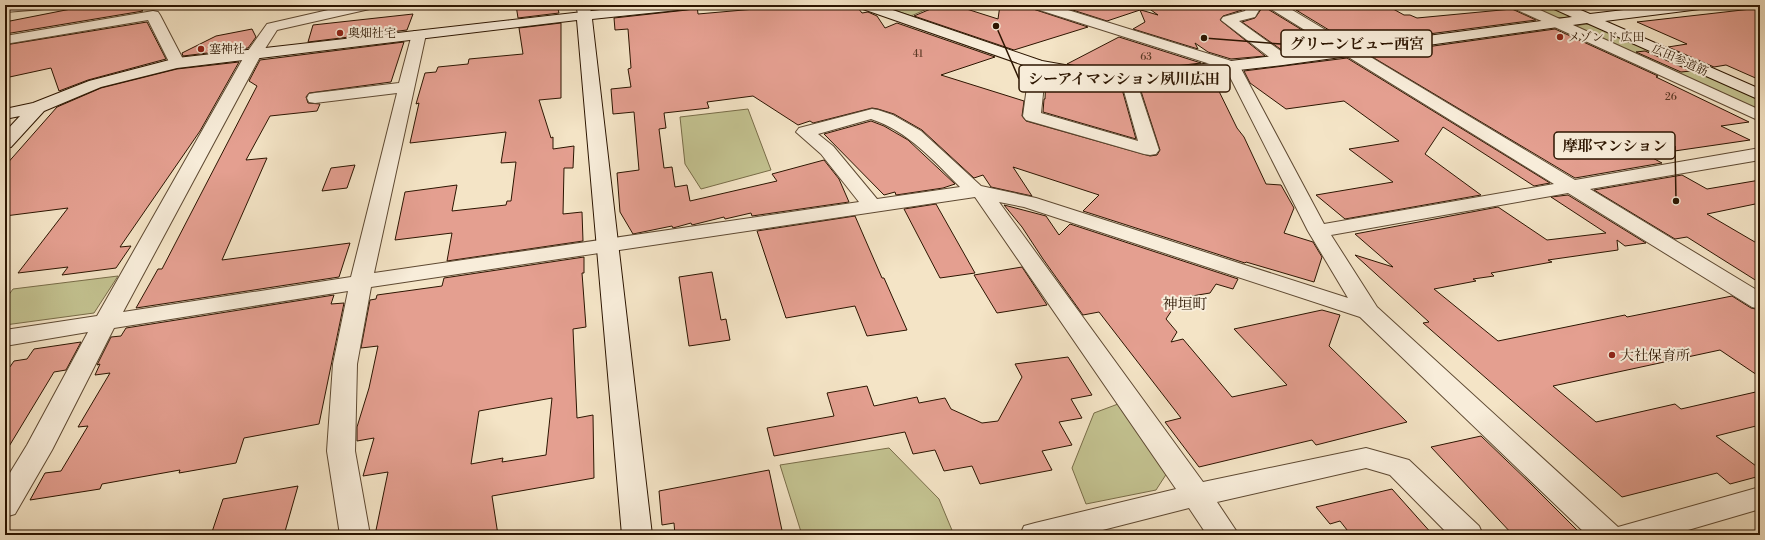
<svg xmlns="http://www.w3.org/2000/svg" width="1765" height="540" font-family="'Libre Bodoni','Noto Serif JP',serif">
<rect width="100%" height="100%" fill="#f4e4c6"/>
<filter id="stains"><feTurbulence type="fractalNoise" baseFrequency=".005" numOctaves="4"/><feColorMatrix values="0 0 0 0 .2 0 0 0 0 .09 0 0 0 0 .02 0 0 0 .5 -.17"/></filter>
<radialGradient id="worn" r=".72"><stop offset=".6" stop-color="#630" stop-opacity="0"/><stop offset="1" stop-color="#630" stop-opacity=".3"/></radialGradient>
<!-- green -->
<g fill="#c3c290" stroke="#786c48">
<polygon points="881,5 936,5 911,16"/>
<polygon points="1525,5 1549,5 1572,17 1556,18"/>
<polygon points="1586,24 1596,26 1760,100 1760,113 1575,26"/>
<polygon points="748,109 771,170 701,189 685,164 680,117"/>
<polygon points="118,276 94,313 5,325 5,300 13,289"/>
<polygon points="1118,404 1167,473 1156,490 1086,504 1072,468 1094,413"/>
<polygon points="889,448 939,499 954,535 802,535 780,465"/>
</g>
<!-- building -->
<g fill="#e49f90" stroke="#2c1501" fill-rule="evenodd">
<polygon points="81,5 134,5 143,11 5,34 5,22 81,7"/>
<polygon points="516,5 557,5 559,13 518,18"/>
<polygon points="695,5 697,5 698,14 755,9 753,5 835,5 836,7 850,6 858,8 862,13 868,12 877,16 885,28 897,23 995,57 941,75 1024,101 1022,116 1026,121 1150,156 1157,155 1160,150 1138,82 1211,75 1237,128 1244,137 1266,184 1281,185 1294,208 1284,233 1313,242 1322,257 1314,282 1246,262 1245,263 1083,211 1099,195 1013,167 1032,196 991,187 983,175 974,178 922,130 894,114 878,109 872,108 813,123 810,121 798,125 753,96 707,102 709,108 664,113 666,128 659,129 664,168 672,167 675,187 687,185 690,201 777,181 772,174 824,160 839,179 849,202 752,216 751,213 725,219 724,217 692,225 691,223 673,228 672,226 633,234 620,212 617,173 639,170 634,112 613,114 611,89 631,87 628,69 631,68 628,29 615,30 614,18 687,10 693,9"/>
<polygon points="940,5 954,5 998,19 1000,5 1030,5 1033,9 1088,27 1014,50 914,16"/>
<polygon points="1057,5 1142,5 1143,10 1141,10 1158,15 1144,5 1242,5 1242,10 1223,16 1220,20 1265,56 1231,59 1208,52 1195,43 1198,49 1133,29 1145,22 1140,10 1107,21"/>
<polygon points="1351,5 1386,5 1404,15 1410,15 1417,18 1512,9 1536,20 1352,44 1296,10"/>
<polygon points="1262,8 1266,8 1330,47 1286,53 1242,22 1255,18"/>
<polygon points="1760,8 1760,80 1726,65 1714,67 1668,47 1687,44 1637,22"/>
<polygon points="413,14 407,30 308,42 313,25"/>
<polygon points="147,22 166,59 88,80 59,91 51,68 5,78 5,45"/>
<polygon points="561,23 561,98 539,100 551,138 553,137 553,149 574,146 573,168 564,168 563,214 582,212 583,241 447,261 452,233 395,240 405,192 457,185 452,211 506,205 507,201 511,201 516,162 501,163 506,132 410,143 419,103 416,104 425,73 436,72 438,67 468,64 469,59 523,54 519,28"/>
<polygon points="252,29 256,37 248,48 183,56 182,53 216,36"/>
<polygon points="1555,29 1658,76 1656,77 1749,122 1721,126 1750,140 1647,155 1662,163 1575,178 1369,55"/>
<polygon points="1119,37 1201,63 1142,70 1099,70 1067,64"/>
<polygon points="404,42 391,82 309,93 306,97 308,103 320,104 317,111 270,116 246,160 267,158 222,260 350,243 339,277 136,308 158,269 162,269 257,86 249,81 260,60"/>
<polygon points="1645,51 1691,71 1681,72 1636,52"/>
<polygon points="1347,58 1550,183 1534,186 1443,127 1425,154 1481,195 1345,219 1316,195 1393,182 1349,149 1399,141 1344,101 1286,109 1250,83 1244,71"/>
<polygon points="239,62 200,131 120,247 131,246 116,268 62,275 68,267 18,273 68,208 5,216 5,166 57,107 101,88 177,69"/>
<polygon points="1050,73 1099,82 1120,82 1136,139 1043,112 1044,99 1045,99 1046,75"/>
<polygon points="871,121 884,126 908,140 955,184 943,188 896,195 895,192 884,195 824,134"/>
<polygon points="355,165 347,188 322,191 331,168"/>
<polygon points="1682,175 1707,189 1760,180 1760,203 1707,214 1760,245 1760,283 1687,237 1675,239 1594,190"/>
<polygon points="1568,195 1646,243 1625,246 1617,240 1618,250 1548,260 1552,262 1491,273 1494,276 1473,279 1476,281 1434,289 1498,341 1625,315 1627,317 1732,296 1751,308 1760,310 1760,377 1720,350 1553,386 1596,422 1675,404 1681,409 1760,391 1760,425 1716,436 1760,469 1760,476 1730,484 1717,473 1622,497 1423,323 1429,322 1355,255 1393,267 1355,234 1498,207 1547,240 1606,233 1551,197"/>
<polygon points="936,204 975,273 940,278 904,209"/>
<polygon points="1004,205 1046,216 1059,235 1070,224 1238,279 1233,289 1216,284 1210,293 1180,298 1166,319 1177,332 1171,342 1183,339 1232,397 1287,385 1234,329 1322,310 1340,315 1329,346 1407,422 1316,445 1312,440 1199,467 1165,422 1181,418 1099,312 1083,315 1043,259 1022,227"/>
<polygon points="855,216 882,278 884,278 907,330 867,336 855,306 786,318 757,231"/>
<path d="M584 257V273H582L586 327 573 329 577 418 593 415 594 478 492 496 498 535H375L388 472 363 476 374 438 357 441V427L369 388 378 346 361 348 370 300 376 299 377 295 442 286 444 278ZM552 398 546 455 502 462 503 458 471 464 479 411Z"/>
<polygon points="1022,267 1047,305 997,313 974,275"/>
<polygon points="712,272 721,320 726,319 730,340 689,346 679,277"/>
<polygon points="334,295 331,304 344,303 319,424 244,438 236,463 179,473 180,470 102,484 100,489 30,500 45,473 61,471 88,426 78,427 110,373 95,375 100,364 97,365 111,337 121,336 126,328"/>
<polygon points="81,342 66,370 54,372 5,453 5,374 14,361 27,359 34,349"/>
<polygon points="1068,357 1092,395 1071,399 1082,418 1059,422 1072,445 1042,451 1052,470 980,484 972,466 944,471 935,450 913,454 905,432 774,456 767,428 834,416 827,393 867,386 874,406 917,397 919,403 945,398 951,409 982,423 998,421 1022,377 1015,364"/>
<polygon points="1481,436 1531,484 1582,535 1513,535 1431,447"/>
<polygon points="769,470 783,535 675,535 674,523 662,525 659,491"/>
<polygon points="298,486 284,535 211,535 223,499"/>
<polygon points="1392,489 1433,535 1351,535 1340,521 1330,524 1316,507"/>
</g>
<g fill="none" stroke-linecap="round" stroke-linejoin="round">
<defs>
<g id="street">
<polygon points="5,5 51,5 49,8 44,9 5,12"/>
<path d="M350 5H376L374 8 277 30 261 55 123 312 351 277 397 93 315 103 309 102 307 98 309 94 315 93 399 83 412 34 414 31H424L426 34 374 273 859 202 821 154 796 132 799 128 872 109 878 110 893 115 921 131 981 186 1036 198 1348 298 1308 231 1226 69 1033 8 1031 5H1052L1238 63 1324 224 1554 184 1269 8 1267 5H1284L1575 180 1760 148V160L1590 189 1760 292V309L1752 307 1568 193 1331 235 1377 307 1618 527 1760 487V509L1671 535H1587L1360 317 1024 207 999 202 1203 482 1366 448 1409 460 1479 526 1483 535H1449L1390 475 1366 468 1217 502 1239 535H1207L1189 508 1083 535H1020L1024 526 1035 523 1176 489 975 197 371 287 357 364 355 451 370 535H340L327 451 333 364 348 291 114 328 52 450 15 514 5 517V481L27 445 88 332 5 346V330L97 316 245 55 267 24ZM871 119C908 131 934 161 960 187L877 199 833 146 818 134Z"/>
<polygon points="576,5 590,5 591,15 589,18 579,18"/>
<polygon points="1248,5 1262,5 1255,17 1239,21 1289,57 1291,60 1289,63 1277,63 1221,20 1223,17 1245,11"/>
<polygon points="1511,5 1529,5 1760,110 1760,121 1513,8"/>
<polygon points="153,11 158,12 160,15 185,63 183,66 171,66 148,20 5,44 5,36"/>
<polygon points="1038,60 1044,62 1046,65 1041,113 1138,141 1120,77 1122,74 1128,72 1134,74 1159,150 1156,154 1150,155 1144,154 1026,120 1023,116 1030,65 1032,62"/>
</g>
<g id="secondary">
<polygon points="644,5 694,5 692,8 687,9 592,19 652,535 622,535 577,20 177,68 101,87 44,111 11,147 5,148 5,132 20,116 5,119 5,109 33,103 89,81 177,58"/>
<polygon points="858,5 878,5 1042,61 1099,71 1142,71 1283,55 1572,17 1552,8 1550,5 1569,5 1590,14 1666,5 1707,5 1705,8 1700,9 1605,21 1760,89 1760,100 1587,23 1283,65 1142,81 1099,81 1032,68 860,8"/>
</g>
</defs>
<!-- street casing -->
<use href="#street" stroke="#5e4932" stroke-width="2"/>
<!-- secondary casing -->
<use href="#secondary" stroke="#2c1501" stroke-width="2"/>
<!-- street -->
<use href="#street" fill="#f8edda" fill-rule="evenodd"/>
<!-- secondary -->
<use href="#secondary" fill="#f8edda" fill-rule="evenodd"/>
</g>
<!-- markers -->
<g fill="#8f2418" stroke="#f8edda" stroke-width="1.5">
<circle cx="340" cy="33" r="4"/>
<circle cx="1560" cy="37" r="4"/>
<circle cx="201" cy="49" r="4"/>
<circle cx="1612" cy="355" r="4"/>
</g>
<g text-anchor="middle" stroke-width="4" stroke-linejoin="round" paint-order="stroke">
<!-- far-number labels -->
<g font-size="10" fill="#5a3825">
<text x="918" y="57">41</text>
<text x="1146" y="60">63</text>
<text x="1671" y="100">26</text>
</g>
<!-- far-poi labels -->
<g font-size="12" fill="#2c1501" stroke="#f8edda" text-anchor="start">
<text x="348" y="37">奥畑社宅</text>
<text x="1568" y="41">メゾン ド 広田</text>
<text x="209" y="53">塞神社</text>
</g>
<!-- far-street labels -->
<g font-size="12" fill="#2c1501" stroke="#f8edda">
<text transform="translate(1680 60) rotate(24)" y="4">広田参道筋</text>
</g>
<!-- poi labels -->
<g font-size="14" fill="#2c1501" stroke="#f8edda" text-anchor="start">
<text x="1620" y="360">大社保育所</text>
</g>
<!-- neighbourhood labels -->
<g font-size="15" fill="#2c1501" stroke="#f8edda">
<text x="1185" y="309">神垣町</text>
</g>
</g>
<!-- callouts -->
<path fill="none" stroke="#2c1501" stroke-width="1.5" d="M1204 38L1281 44M996 26L1019 79M1676 201L1675 146"/>
<g fill="#2c1501" stroke="#f8edda" stroke-width="1.5">
<circle cx="1204" cy="38" r="4"/>
<circle cx="996" cy="26" r="4"/>
<circle cx="1676" cy="201" r="4"/>
</g>
<g fill="#f8edda" stroke="#2c1501" stroke-width="1.5">
<rect x="1281" y="30" width="151" height="27" rx="4"/>
<rect x="1019" y="65" width="211" height="27" rx="4"/>
<rect x="1554" y="132" width="121" height="27" rx="4"/>
</g>
<g font-size="15" text-anchor="middle" font-weight="bold" fill="#2c1501">
<text x="1357" y="49">グリーンビュー西宮</text>
<text x="1124" y="84">シーアイマンション夙川広田</text>
<text x="1615" y="151">摩耶マンション</text>
</g>
<!-- margin -->
<rect width="1765" height="540" fill="none" stroke="#f4e4c6" stroke-width="20"/>
<rect x="6" y="6" width="1753" height="528" fill="none" stroke="#2c1501" stroke-width="2"/>
<rect x="10" y="10" width="1745" height="520" fill="none" stroke="#2c1501"/>
<rect width="100%" height="100%" filter="url(#stains)"/>
<rect width="100%" height="100%" fill="url(#worn)"/>
</svg>
